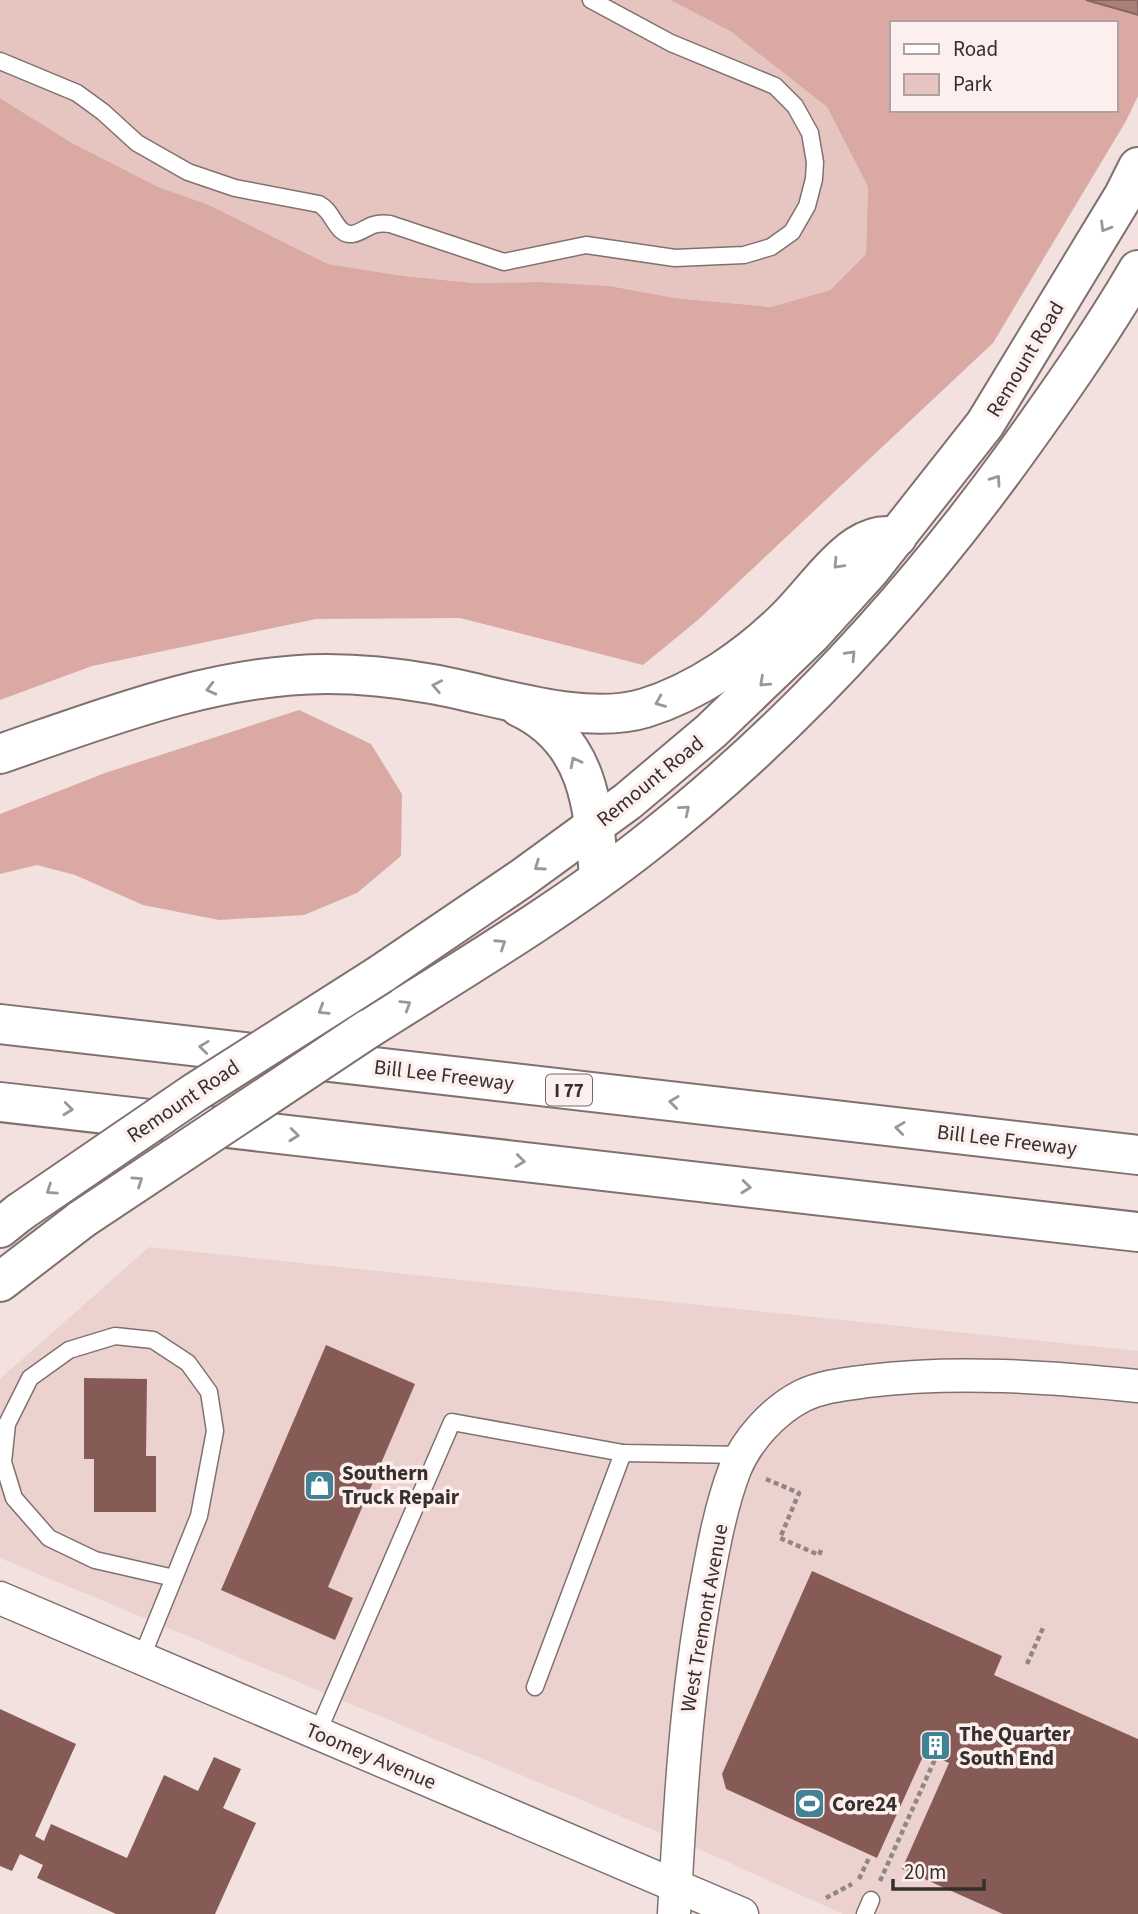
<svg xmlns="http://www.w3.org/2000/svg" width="1138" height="1914" font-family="'Source Sans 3',sans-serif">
<rect width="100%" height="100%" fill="#f2e1df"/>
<!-- built -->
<polygon fill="#ebd2cf" points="149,1247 1138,1351 1138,1914 843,1914 699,1849 0,1558 0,1379"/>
<!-- green -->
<polygon fill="#e6c5c1" points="0,0 670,0 730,31 827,107 868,187 866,254 830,290 771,307 675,298 610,286 542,282 474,283 404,276 328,264 209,205 158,188 72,143 0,98"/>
<!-- forest -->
<g fill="#daa9a3" fill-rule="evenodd">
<path d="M670 0H1138V96L1126 121 993 343 699 619 643 665 460 618 316 619 92 666 0 700V98L72 143 158 187 209 205 328 264 404 276 474 283 542 282 610 286 675 298 771 307 830 290 866 254 868 187 827 107 730 31ZM891 23H1115V110H891Z"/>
<polygon points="299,710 371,744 402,794 401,856 357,893 304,915 219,920 143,905 75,875 37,865 0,874 0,814 105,773"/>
</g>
<!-- water -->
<polygon fill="#ac7e78" stroke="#886662" stroke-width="2" points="1086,0 1138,0 1138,15 1132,13"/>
<!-- building -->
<g fill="#865b56">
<polygon points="326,1345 415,1384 328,1587 353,1598 335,1640 221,1590"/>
<polygon points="84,1378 147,1379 146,1456 156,1456 156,1512 94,1512 94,1459 84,1459"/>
<polygon points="812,1571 1002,1656 994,1675 1138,1739 1138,1914 1003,1914 902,1869 949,1763 925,1752 877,1858 726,1789 722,1774"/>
<polygon points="0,1709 76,1744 35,1836 44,1841 51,1824 127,1858 164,1775 198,1791 214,1757 241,1769 223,1808 256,1823 215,1914 116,1914 37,1878 43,1865 20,1854 12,1871 0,1866"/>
</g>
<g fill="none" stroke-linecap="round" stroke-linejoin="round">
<defs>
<g id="lane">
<path d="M0 61 77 93 103 112 137 143 188 172 235 188 319 204C330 210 333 222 341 230 352 240 362 229 373 225 379 223 384 223 390 224L504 262 586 245 675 258 744 255 771 247 792 232 807 206 814 179 815 162 810 133 795 106 775 86 671 43 591 0"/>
<polyline points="141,1659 174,1578 199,1516 215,1431 209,1392 188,1363 153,1340 115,1336 69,1350 30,1378 7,1424 3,1462 14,1498 49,1538 95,1560 174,1578"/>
<polyline points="535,1687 623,1453"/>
<polyline points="317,1734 452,1422 623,1453 743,1455"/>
<polyline points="865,1914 871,1900"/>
</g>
<g id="street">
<polyline points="0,1598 742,1914"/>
<path d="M674 1914C680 1805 686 1695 706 1587 713 1549 721 1505 735 1469 747 1440 773 1411 802 1396 823 1386 846 1384 868 1381 957 1370 1049 1377 1138 1386"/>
</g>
<g id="secondary">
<polyline points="381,974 521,879 628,801 711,731 812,634 870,570 985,424 1124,195 1138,167"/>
<path d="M368 1029C461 970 556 914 643 846 785 735 907 603 1013 457 1057 396 1100 335 1138 270"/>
<polyline points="0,1228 20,1212"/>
<polyline points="0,1282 82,1219"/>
</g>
<g id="highway">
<path d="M519 707C590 740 594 809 599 878"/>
<path d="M0 754C104 718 215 674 327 674 362 674 398 678 432 684 495 695 583 727 645 708 697 692 749 656 787 618 808 597 833 562 857 546 869 538 883 534 897 537"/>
<polyline points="0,1024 1138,1155"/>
<polyline points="0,1102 1138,1232"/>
</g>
</defs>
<!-- lane casing -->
<use href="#lane" stroke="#80716f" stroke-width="19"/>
<!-- street casing -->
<use href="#street" stroke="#80716f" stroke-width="35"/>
<!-- secondary casing -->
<use href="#secondary" stroke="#80716f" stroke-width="42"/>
<!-- highway casing -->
<use href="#highway" stroke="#80716f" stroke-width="42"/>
<!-- path -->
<g stroke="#918684" stroke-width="4.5" stroke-dasharray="5 3.5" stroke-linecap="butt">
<polyline points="766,1479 799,1493 780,1538 819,1555 822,1548"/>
<polyline points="1027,1664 1043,1628"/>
<polyline points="859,1879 869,1858"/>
<polyline points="880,1881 936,1757"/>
<polyline points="826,1898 852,1884"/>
</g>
<!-- lane -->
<use href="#lane" stroke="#fff" stroke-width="16"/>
<!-- street -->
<use href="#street" stroke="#fff" stroke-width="32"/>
<!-- secondary -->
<use href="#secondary" stroke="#fff" stroke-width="38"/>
<!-- highway -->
<use href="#highway" stroke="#fff" stroke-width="38"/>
<defs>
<g id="secondary-bridge">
<polyline points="20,1212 194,1093 381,974"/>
<polyline points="82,1219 368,1029"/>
</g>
</defs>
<!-- secondary-bridge casing -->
<use href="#secondary-bridge" stroke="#80716f" stroke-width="42" stroke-linecap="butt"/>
<!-- secondary-bridge -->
<use href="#secondary-bridge" stroke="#fff" stroke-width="38"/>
</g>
<!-- one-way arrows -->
<defs><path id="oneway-chevron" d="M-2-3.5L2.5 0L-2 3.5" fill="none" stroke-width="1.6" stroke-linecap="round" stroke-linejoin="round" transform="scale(1.75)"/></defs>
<g stroke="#9a9796">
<use href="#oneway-chevron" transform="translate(1105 227) rotate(121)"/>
<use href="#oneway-chevron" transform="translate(996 480) rotate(-55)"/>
<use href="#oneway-chevron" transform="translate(838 564) rotate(133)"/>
<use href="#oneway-chevron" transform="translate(851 655) rotate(-46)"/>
<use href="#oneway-chevron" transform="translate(764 682) rotate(137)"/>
<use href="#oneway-chevron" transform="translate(437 686) rotate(-169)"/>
<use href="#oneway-chevron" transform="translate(211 689) rotate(166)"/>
<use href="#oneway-chevron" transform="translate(660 702) rotate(158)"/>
<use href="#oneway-chevron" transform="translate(575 762) rotate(-117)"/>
<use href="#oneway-chevron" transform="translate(685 810) rotate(-40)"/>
<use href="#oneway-chevron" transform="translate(539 866) rotate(145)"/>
<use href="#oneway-chevron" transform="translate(501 944) rotate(-33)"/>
<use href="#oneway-chevron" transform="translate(406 1005) rotate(-32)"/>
<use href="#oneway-chevron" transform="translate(323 1010) rotate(148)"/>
<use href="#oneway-chevron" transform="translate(204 1047) rotate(-173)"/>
<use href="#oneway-chevron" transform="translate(674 1102) rotate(-173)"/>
<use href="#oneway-chevron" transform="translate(68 1109) rotate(6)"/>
<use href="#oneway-chevron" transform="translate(900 1128) rotate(-173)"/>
<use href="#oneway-chevron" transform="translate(294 1135) rotate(6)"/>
<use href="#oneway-chevron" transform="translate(520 1161) rotate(7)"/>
<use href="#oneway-chevron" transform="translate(138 1181) rotate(-34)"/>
<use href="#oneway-chevron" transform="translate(746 1187) rotate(6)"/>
<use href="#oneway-chevron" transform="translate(51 1190) rotate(146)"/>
</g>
<!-- icons -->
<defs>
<symbol id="shop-square" viewBox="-11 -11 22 22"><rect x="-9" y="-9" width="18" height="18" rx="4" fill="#418294" stroke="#fdefed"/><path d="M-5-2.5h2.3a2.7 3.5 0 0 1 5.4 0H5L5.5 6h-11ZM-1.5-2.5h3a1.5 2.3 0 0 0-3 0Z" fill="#fff"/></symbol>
<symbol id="building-square" viewBox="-11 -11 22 22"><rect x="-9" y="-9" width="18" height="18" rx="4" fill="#418294" stroke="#fdefed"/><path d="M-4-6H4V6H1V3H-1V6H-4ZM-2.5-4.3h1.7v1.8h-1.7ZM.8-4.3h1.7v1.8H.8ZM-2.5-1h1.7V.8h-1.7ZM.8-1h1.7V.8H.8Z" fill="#fff"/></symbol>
<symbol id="stadium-square" viewBox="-11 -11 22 22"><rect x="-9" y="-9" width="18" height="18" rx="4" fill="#418294" stroke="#fdefed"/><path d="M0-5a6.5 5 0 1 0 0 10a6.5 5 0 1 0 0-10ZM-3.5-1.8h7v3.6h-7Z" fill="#fff"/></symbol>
</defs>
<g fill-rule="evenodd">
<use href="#shop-square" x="302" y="1468" width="35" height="35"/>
<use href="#building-square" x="918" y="1728" width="35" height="35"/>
<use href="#stadium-square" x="792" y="1786" width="35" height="35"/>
</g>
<g text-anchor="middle" stroke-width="7" stroke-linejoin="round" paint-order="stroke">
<!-- shield labels -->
<rect fill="#fdefed" stroke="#716967" stroke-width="2" x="546" y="1074.5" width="46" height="31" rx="5"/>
<g font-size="19" font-weight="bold" fill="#352f2e">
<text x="569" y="1097">I 77</text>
</g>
<!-- street labels -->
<g font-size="21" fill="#352f2e" stroke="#fdefed">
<text transform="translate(1025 359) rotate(-59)" y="7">Remount Road</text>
<text transform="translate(650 781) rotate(-39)" y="7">Remount Road</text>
<text transform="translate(444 1075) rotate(7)" y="7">Bill Lee Freeway</text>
<text transform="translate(183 1101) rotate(-34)" y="7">Remount Road</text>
<text transform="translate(1007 1140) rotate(7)" y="7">Bill Lee Freeway</text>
<text transform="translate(704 1618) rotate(-80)" y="7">West Tremont Avenue</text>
<text transform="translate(371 1756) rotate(23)" y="7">Toomey Avenue</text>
</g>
<!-- poi labels -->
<g font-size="21" font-weight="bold" fill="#352f2e" stroke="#fdefed" text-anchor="start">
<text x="342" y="1480">Southern<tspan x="342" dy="24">Truck Repair</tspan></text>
<text x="959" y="1741">The Quarter<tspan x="959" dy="24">South End</tspan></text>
<text x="832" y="1811">Core24</text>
</g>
</g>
<!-- legend -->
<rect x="890" y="21" width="228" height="91" fill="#fdefed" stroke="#ada2a1" stroke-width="2"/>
<rect x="904" y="44" width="35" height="10" fill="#ffffff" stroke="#ada2a1" stroke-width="2"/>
<text x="953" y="56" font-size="21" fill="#352f2e">Road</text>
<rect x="904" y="74" width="35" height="21" fill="#e6c5c1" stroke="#ada2a1" stroke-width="2"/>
<text x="953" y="91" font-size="21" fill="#352f2e">Park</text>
<!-- scale -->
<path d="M893 1879v10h91v-10" fill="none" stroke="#352f2e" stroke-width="3.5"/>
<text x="904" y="1879" font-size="21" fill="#352f2e" stroke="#fdefed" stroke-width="5" paint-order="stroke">20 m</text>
</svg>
